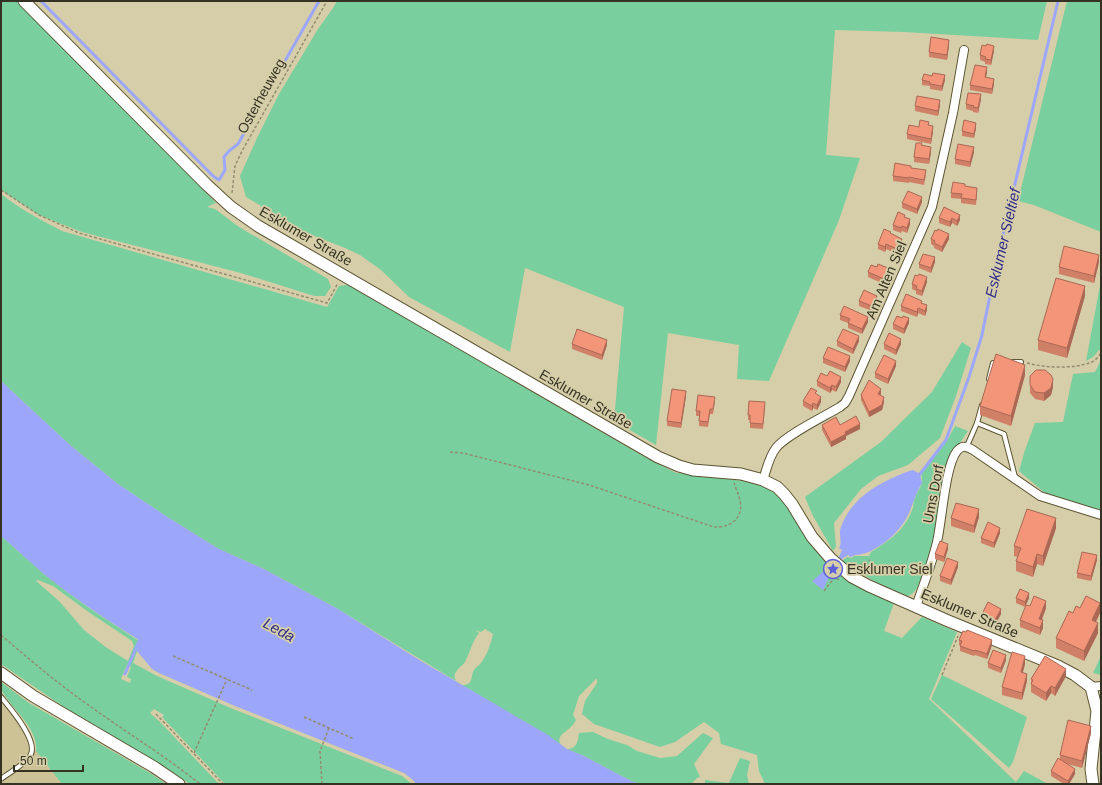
<svg xmlns="http://www.w3.org/2000/svg" width="1102" height="785" font-family="Helvetica,sans-serif">
<rect width="100%" height="100%" fill="#d5cea8"/>
<!-- built -->
<polygon fill="#ccc296" points="1,697 13,712 33,747 62,784 1,784"/>
<!-- green -->
<g fill="#79cf9e" fill-rule="evenodd">
<polygon points="1,1 18,1 216,203 207,207 215,209 239,227 328,279 331,287 325,296 314,296 241,273 82,232 39,215 1,190"/>
<polygon points="337,1 1047,1 1038,40 904,32 835,30 826,155 860,158 839,220 769,381 737,379 739,345 668,333 656,445 614,421 624,307 525,268 510,352 409,297 381,270 360,255 345,248 302,231 246,197 240,176 257,138 279,94 318,29 333,8"/>
<polygon points="1067,1 1101,1 1101,232 1034,205 1018,201"/>
<path d="M1 194C20 209 41 220 62 231L327 307 339 286 346 285 351 286 641 455 676 473 707 475 753 483 771 490 787 502 832 565 826 572 812 581 822 589 830 575 829 574 834 568 860 587 894 603 884 631 902 638 922 617 957 632 929 699 1016 782 1024 771 1048 784H765L759 771 757 755 721 744 719 733 704 722 675 742 660 747 594 724 582 714 585 701 597 683V678L579 696 573 715 576 720C574 723 572 726 570 728 563 734 556 736 561 746L547 735 462 685C474 685 470 677 474 670 476 667 479 665 481 663 487 655 491 643 493 634L485 629 481 632 475 630 479 633C472 641 470 653 465 662 462 666 458 668 456 672 454 675 454 677 456 681L338 609 264 569 219 549 169 518 118 484 70 445 1 381Z"/>
<polygon points="1101,280 1101,348 1093,357 1086,361"/>
<polygon points="962,342 971,348 956,396 940,438 908,465 878,476 861,489 834,523 836,547 833,551 812,514 805,497 881,442 932,392"/>
<polygon points="1101,360 1101,512 1045,493 1019,471 1025,450 1035,423 1063,422 1073,374 1095,372"/>
<path d="M955 426 968 431 951 456 931 554 917 588 913 593 908 596 880 585 842 561 847 557 851 558 854 556H869L871 552C888 542 905 530 912 510 914 506 913 502 915 498 919 487 924 486 921 474L947 441Z"/>
<path d="M1 536 44 574 67 592 92 610 139 641 417 778 140 649 137 651 133 663 157 676 233 709 402 776 412 784H225L162 717 164 715 154 709 150 713 159 721 219 784H190L67 709 1 664ZM38 580 53 586 90 613 132 641 134 646 128 661 107 648 84 630 59 601 36 581ZM127 665 131 667 127 677 131 679 130 683 121 679Z"/>
<polygon points="1101,656 1101,675 1093,673"/>
<polygon points="942,675 1027,717 1013,762 1009,768 931,699"/>
<path d="M1 682 29 703 150 773 166 784H62L36 751C39 729 12 709 2 691 0 689 1 685 1 682Z"/>
<path d="M593 732 608 739 627 745 637 751 660 758 677 756 703 733 713 738 694 764 700 777 697 778 691 784H640L631 781 584 756 567 749C577 749 578 741 579 733Z"/>
<polygon points="740,758 750,761 747,775 749,784 705,784 705,780 729,783"/>
</g>
<!-- water -->
<g fill="#9ca6fa">
<path d="M1 381 70 445 118 484 169 518 219 549 264 569 338 609 421 661 548 735 567 749 584 756 631 781 640 784H416L413 780 404 773 235 706 159 673 152 669 137 651 139 640C107 620 75 599 45 575 30 562 16 549 1 536Z"/>
<path d="M913 470 920 474 922 483C915 494 913 506 907 517 899 532 886 543 871 551 863 555 856 554 850 557L848 555 842 559 830 574V575L823 590 812 581 825 570 827 571 839 557 842 550 839 548C843 542 838 534 841 527 851 500 873 486 899 475 904 473 908 471 913 470Z"/>
</g>
<g fill="none" stroke-linecap="round" stroke-linejoin="round">
<!-- stream -->
<g stroke="#9ca6fa" stroke-width="3">
<polyline points="41,1 213,176 219,180 225,170 224,157 229,151 238,144 319,1"/>
<polyline points="920,474 946,440 969,377 982,335 998,256 1058,1"/>
<polyline points="125,674 139,641"/>
</g>
<defs>
<g id="service">
<polyline points="1012,362 1021,362"/>
<polyline points="989,379 993,363 998,363"/>
<polyline points="982,405 977,423 1004,434 1015,477"/>
<polyline points="967,446 977,423"/>
<path d="M1 697C10 708 40 742 30 756 24 765 10 772 1 779"/>
</g>
<g id="minor">
<path d="M763 480C767 468 769 457 776 448 786 435 825 416 840 407L845 403 849 396 932 207 953 113 964 50"/>
<path d="M916 607C923 585 932 564 937 542 942 521 945 466 957 451 962 445 966 446 973 450L1040 496 1101 515"/>
<polyline points="1091,687 1101,686"/>
</g>
<g id="tertiary">
<polyline points="24,1 207,185 231,207 258,226 658,457 679,466 693,470 741,474 763,480 777,487 784,494 792,504 812,537 831,559 852,577 869,586 946,620 1058,666 1075,675 1091,687 1097,711 1091,769 1093,784"/>
<polyline points="1,673 33,696 154,767 179,784"/>
</g>
</defs>
<!-- service casing -->
<use href="#service" stroke="#5c5533" stroke-width="6"/>
<!-- minor casing -->
<use href="#minor" stroke="#5c5533" stroke-width="10"/>
<!-- tertiary casing -->
<use href="#tertiary" stroke="#5c5533" stroke-width="13"/>
<!-- path -->
<g stroke="#928d70" stroke-width="1.5" stroke-dasharray="3 2" stroke-linecap="butt">
<polyline points="1,190 39,215 79,233 327,303 338,283"/>
<polyline points="232,193 235,166 242,151 327,1"/>
<path d="M1027 363C1045 368 1075 369 1092 362 1096 360 1099 356 1101 353"/>
<path d="M450 452 463 453 589 485 714 527C729 528 744 519 740 501 739 495 736 489 734 483"/>
<polyline points="855,567 860,565 870,560"/>
<polyline points="824,591 835,577 839,580"/>
<path d="M1 635C29 659 57 683 87 704 124 731 164 755 200 784"/>
<polyline points="173,656 252,690"/>
<polyline points="942,675 958,636"/>
<polyline points="156,714 223,784"/>
<polyline points="304,717 354,739"/>
<polyline points="194,753 227,679"/>
<polyline points="322,784 320,751 329,728"/>
</g>
<!-- service -->
<use href="#service" stroke="#fff" stroke-width="4"/>
<!-- minor -->
<use href="#minor" stroke="#fff" stroke-width="8"/>
<!-- tertiary -->
<use href="#tertiary" stroke="#fff" stroke-width="11"/>
</g>
<!-- wall -->
<g fill="#d18068">
<polygon points="949,45 947,60 929,57 929,52"/>
<polygon points="994,51 991,65 985,64 985,62 980,60 980,55"/>
<polygon points="987,72 986,77 994,84 992,94 970,90 970,85"/>
<polygon points="922,80 945,80 942,91 930,89 930,86 922,85"/>
<polygon points="981,99 978,113 973,112 973,111 966,109 966,104"/>
<polygon points="940,105 938,116 915,111 915,106"/>
<polygon points="929,125 933,131 931,144 907,139 907,134"/>
<polygon points="976,128 974,138 962,136 962,131"/>
<polygon points="922,145 931,152 929,164 914,162 914,157"/>
<polygon points="974,152 970,167 955,164 955,159"/>
<polygon points="911,168 926,175 924,185 909,182 909,183 893,181 893,176"/>
<polygon points="965,186 977,193 976,205 961,203 961,199 951,198 951,193"/>
<polygon points="922,202 917,214 902,208 902,203"/>
<polygon points="944,207 960,220 957,226 952,223 950,227 939,223 939,218"/>
<polygon points="905,217 910,224 907,233 902,231 901,233 893,230 893,225"/>
<polygon points="891,234 902,244 897,254 886,249 885,252 878,249 878,244"/>
<polygon points="931,239 949,239 942,252 934,248 934,246 931,244"/>
<polygon points="935,262 931,273 919,268 919,264"/>
<polygon points="1099,262 1094,283 1059,274 1059,267"/>
<polygon points="877,267 888,273 884,284 868,277 868,272"/>
<polygon points="927,282 922,296 916,294 916,291 912,289 912,284"/>
<polygon points="1085,296 1067,358 1038,350 1038,340"/>
<polygon points="877,300 872,311 859,306 859,301"/>
<polygon points="922,303 927,310 925,316 918,313 917,317 901,311 901,306"/>
<polygon points="840,315 868,322 862,334 848,328 848,323 840,320"/>
<polygon points="902,318 909,323 904,334 893,329 893,324"/>
<polygon points="837,341 859,341 853,354 837,346"/>
<polygon points="572,344 607,345 602,360 572,349"/>
<polygon points="884,344 901,344 896,355 884,349"/>
<polygon points="823,358 850,361 845,372 823,363"/>
<polygon points="896,366 888,384 875,378 875,373"/>
<polygon points="1025,375 1011,426 980,415 980,406"/>
<polygon points="827,376 841,382 836,392 832,390 830,393 817,386 817,381"/>
<polygon points="1030,376 1053,387 1051,395 1044,401 1035,399 1030,393"/>
<polygon points="817,394 821,402 817,410 813,408 812,411 803,406 803,401"/>
<polygon points="881,394 880,395 884,402 882,410 869,417 861,400 861,395"/>
<polygon points="686,396 681,428 667,426 667,421"/>
<polygon points="749,401 765,407 763,429 750,428 750,420 748,420"/>
<polygon points="715,402 713,414 710,414 708,427 699,426 699,416 696,416 696,411"/>
<polygon points="822,425 840,425 860,429 846,436 846,439 831,447 822,430"/>
<polygon points="979,517 974,533 951,526 951,518"/>
<polygon points="1056,528 1043,566 1037,564 1033,577 1016,571 1016,561 1018,557 1014,556 1014,546"/>
<polygon points="1000,533 994,548 981,543 981,538"/>
<polygon points="948,549 944,562 935,559 935,554"/>
<polygon points="1097,560 1091,581 1077,578 1077,573"/>
<polygon points="958,567 951,585 940,581 940,576"/>
<polygon points="1016,598 1029,598 1025,607 1016,603"/>
<polygon points="1030,606 1046,608 1042,620 1043,628 1040,635 1020,627 1020,620"/>
<polygon points="1080,608 1100,613 1096,622 1098,633 1084,661 1056,648 1056,638 1073,613"/>
<polygon points="982,614 1001,614 995,625 982,619"/>
<polygon points="959,640 992,645 987,659 975,655 974,656 960,651 960,645 959,645"/>
<polygon points="1006,660 1001,673 988,668 988,663"/>
<polygon points="1025,664 1023,672 1027,681 1022,700 1002,695 1002,687"/>
<polygon points="1066,676 1055,696 1051,693 1046,701 1031,692 1031,679"/>
<polygon points="1091,733 1082,768 1067,764 1075,774 1069,784 1064,784 1051,776 1051,771 1060,760 1060,755"/>
</g>
<!-- shaded-wall -->
<g fill="#aa6855">
<polygon points="949,40 949,45 947,60 947,55"/>
<polygon points="994,46 994,51 991,65 991,60"/>
<polygon points="987,67 987,72 985,82 985,77"/>
<polygon points="945,75 945,80 942,91 942,86"/>
<polygon points="994,79 994,84 992,94 992,89"/>
<polygon points="981,94 981,99 978,113 978,108"/>
<polygon points="940,100 940,105 938,116 938,111"/>
<polygon points="976,123 976,128 974,138 974,134"/>
<polygon points="933,126 933,131 931,144 931,139"/>
<polygon points="931,147 931,152 929,164 929,159"/>
<polygon points="974,147 974,152 970,167 970,162"/>
<polygon points="922,197 922,202 917,214 917,209"/>
<polygon points="960,215 960,220 957,226 957,221"/>
<polygon points="952,218 952,223 950,227 950,222"/>
<polygon points="910,219 910,224 907,233 907,228"/>
<polygon points="949,234 949,239 942,252 942,247"/>
<polygon points="902,239 902,244 897,254 897,249"/>
<polygon points="886,244 886,249 885,252 885,247"/>
<polygon points="1099,255 1099,262 1094,283 1094,276"/>
<polygon points="935,257 935,262 931,273 931,268"/>
<polygon points="888,268 888,273 884,284 884,279"/>
<polygon points="927,277 927,282 922,296 922,291"/>
<polygon points="1085,286 1085,296 1067,358 1067,348"/>
<polygon points="877,296 877,300 872,311 872,306"/>
<polygon points="927,305 927,310 925,316 925,311"/>
<polygon points="918,308 918,313 917,317 917,312"/>
<polygon points="868,317 868,322 862,334 862,329"/>
<polygon points="909,318 909,323 904,334 904,329"/>
<polygon points="859,336 859,341 853,354 853,349"/>
<polygon points="901,339 901,344 896,355 896,350"/>
<polygon points="607,340 607,345 602,360 602,355"/>
<polygon points="850,356 850,361 845,372 845,367"/>
<polygon points="896,361 896,366 888,384 888,379"/>
<polygon points="1025,365 1025,375 1011,426 1011,416"/>
<polygon points="841,377 841,382 836,392 836,387"/>
<polygon points="1053,379 1053,387 1051,395 1044,401 1044,393"/>
<polygon points="832,385 832,390 830,393 830,388"/>
<polygon points="881,389 881,394 878,399 878,394"/>
<polygon points="686,391 686,396 681,428 681,423"/>
<polygon points="821,397 821,402 817,410 817,405"/>
<polygon points="884,397 884,402 882,410 869,417 869,412"/>
<polygon points="813,403 813,408 812,411 812,406"/>
<polygon points="860,424 860,429 846,436 846,439 831,447 831,442 845,432"/>
<polygon points="979,509 979,517 974,533 974,526"/>
<polygon points="1056,518 1056,528 1043,566 1043,556"/>
<polygon points="1000,528 1000,533 994,548 994,543"/>
<polygon points="948,544 948,549 944,562 944,557"/>
<polygon points="1037,554 1037,564 1033,577 1033,567"/>
<polygon points="1097,555 1097,560 1091,581 1091,576"/>
<polygon points="958,562 958,567 951,585 951,580"/>
<polygon points="1029,593 1029,598 1025,607 1025,602"/>
<polygon points="1046,601 1046,608 1039,626 1039,619"/>
<polygon points="1100,603 1100,613 1092,630 1092,620"/>
<polygon points="1001,609 1001,614 995,625 995,620"/>
<polygon points="1043,620 1043,628 1040,635 1040,628"/>
<polygon points="1098,623 1098,633 1084,661 1084,651"/>
<polygon points="992,640 992,645 987,659 987,654"/>
<polygon points="1006,655 1006,660 1001,673 1001,668"/>
<polygon points="1025,656 1025,664 1021,679 1021,672"/>
<polygon points="1066,669 1066,676 1055,696 1055,688"/>
<polygon points="1027,674 1027,681 1022,700 1022,693"/>
<polygon points="1051,686 1051,693 1046,701 1046,693"/>
<polygon points="1091,726 1091,733 1082,768 1082,761"/>
<polygon points="1075,769 1075,774 1069,784 1068,784 1068,781"/>
</g>
<!-- building -->
<g fill="#f39579" stroke="#aa6855">
<polygon points="931,37 949,40 947,55 929,52"/>
<polygon points="987,44 994,46 991,60 985,59 986,57 980,55 982,45 986,46"/>
<polygon points="975,65 987,67 985,77 994,79 992,89 970,85"/>
<polygon points="933,73 945,75 942,86 930,84 930,82 922,80 924,74 932,76"/>
<polygon points="968,93 981,94 978,108 973,107 974,106 966,104"/>
<polygon points="917,96 940,100 938,111 915,106"/>
<polygon points="920,120 929,122 928,125 933,126 931,139 907,134 909,125 919,127"/>
<polygon points="964,120 976,123 974,134 962,131"/>
<polygon points="916,143 922,143 921,145 931,147 929,159 914,157"/>
<polygon points="958,144 974,147 970,162 955,159"/>
<polygon points="895,163 911,166 911,168 926,170 924,180 909,177 909,178 893,176"/>
<polygon points="953,182 965,184 965,186 977,188 976,200 961,198 962,194 951,193"/>
<polygon points="908,191 922,197 917,209 902,203"/>
<polygon points="944,207 960,215 957,221 952,218 950,222 939,218"/>
<polygon points="898,212 905,215 904,217 910,219 907,228 902,226 901,228 893,225"/>
<polygon points="884,229 891,232 890,233 902,239 897,249 886,244 885,247 878,244"/>
<polygon points="938,229 949,234 942,247 934,243 935,241 931,239 935,230 937,231"/>
<polygon points="1064,246 1099,255 1094,276 1059,267"/>
<polygon points="923,254 935,257 931,268 919,264"/>
<polygon points="878,264 888,268 884,279 868,272 871,265 877,267"/>
<polygon points="919,274 927,277 922,291 916,289 917,286 912,284 915,275 918,276"/>
<polygon points="1056,278 1085,286 1067,348 1038,340"/>
<polygon points="864,290 877,296 872,306 859,301"/>
<polygon points="906,294 922,301 921,303 927,305 925,311 918,308 917,312 901,306"/>
<polygon points="844,306 868,317 862,329 848,323 850,319 840,315"/>
<polygon points="897,316 902,318 903,316 909,318 904,329 893,324"/>
<polygon points="577,329 607,340 602,355 572,344"/>
<polygon points="843,329 859,336 853,349 837,341"/>
<polygon points="889,333 901,339 896,350 884,344"/>
<polygon points="828,347 850,356 845,367 823,358"/>
<polygon points="996,354 1025,365 1011,416 980,406"/>
<polygon points="884,355 896,361 888,379 875,373"/>
<polygon points="1036,370 1045,370 1051,375 1053,379 1051,388 1044,393 1035,392 1030,385 1030,376"/>
<polygon points="830,371 841,377 836,387 832,385 830,388 817,381 821,373 827,376"/>
<polygon points="869,380 881,389 878,394 884,397 882,405 869,412 861,395"/>
<polygon points="811,388 817,391 815,393 821,397 817,405 813,403 812,406 803,401"/>
<polygon points="672,389 686,391 681,423 667,421"/>
<polygon points="698,395 715,397 713,409 710,409 708,422 699,421 700,411 696,411"/>
<polygon points="749,401 765,402 763,424 750,423 750,415 748,415"/>
<polygon points="856,416 860,424 845,432 846,434 831,442 822,425 836,417 840,425"/>
<polygon points="956,503 979,509 974,526 951,518"/>
<polygon points="1027,509 1056,518 1043,556 1037,554 1033,567 1016,561 1021,548 1014,546"/>
<polygon points="988,522 1000,528 994,543 981,538"/>
<polygon points="940,541 948,544 944,557 935,554"/>
<polygon points="1082,552 1097,555 1091,576 1077,573"/>
<polygon points="947,558 958,562 951,580 940,576"/>
<polygon points="1020,589 1029,593 1025,602 1016,598"/>
<polygon points="1034,596 1046,601 1039,619 1043,620 1040,628 1020,620 1026,605 1030,606"/>
<polygon points="1086,596 1100,603 1092,620 1098,623 1084,651 1056,638 1069,611 1073,613 1076,606 1080,608"/>
<polygon points="988,602 1001,609 995,620 982,614"/>
<polygon points="967,630 992,640 987,654 975,650 974,651 960,646 962,641 959,640 963,631 966,632"/>
<polygon points="993,650 1006,655 1001,668 988,663"/>
<polygon points="1012,652 1025,656 1021,672 1027,674 1022,693 1002,687"/>
<polygon points="1045,656 1066,669 1055,688 1051,686 1046,693 1031,684 1033,680 1031,679"/>
<polygon points="1068,720 1091,726 1082,761 1060,755"/>
<polygon points="1058,758 1075,769 1068,781 1051,771"/>
</g>
<!-- icons -->
<defs>
<symbol id="sight-ring" viewBox="-11 -11 22 22"><circle r="9.5" fill="#d5cea8" stroke="#5d60d8" stroke-width="1.5"/><path d="M0-6L1.8-2.2L6-1.7L2.9 1.2L3.7 5.4L0 3.3L-3.7 5.4L-2.9 1.2L-6-1.7L-1.8-2.2Z" fill="#5d60d8"/></symbol>
</defs>
<g fill-rule="evenodd">
<use href="#sight-ring" x="822" y="558" width="22" height="22"/>
</g>
<g text-anchor="middle" stroke-width="3.5" stroke-linejoin="round" paint-order="stroke">
<!-- street labels -->
<g font-size="14" fill="#353223" stroke="#d5cea8">
<text transform="translate(261 96) rotate(-61)" y="5">Osterheuweg</text>
<text transform="translate(306 236) rotate(30)" y="5">Esklumer Straße</text>
<text transform="translate(886 280) rotate(-67)" y="5">Am Alten Siel</text>
<text transform="translate(586 399) rotate(30)" y="5">Esklumer Straße</text>
<text transform="translate(933 494) rotate(-79)" y="5">Ums Dorf</text>
<text transform="translate(970 613) rotate(23)" y="5">Esklumer Straße</text>
</g>
<!-- poi labels -->
<g font-size="14" fill="#353223" stroke="#d5cea8" text-anchor="start">
<text x="847" y="574">Esklumer Siel</text>
</g>
<!-- water labels -->
<g font-size="15" font-style="italic" fill="#2f2b89" stroke="#d5cea8">
<text transform="translate(1003 243) rotate(-77)" y="5">Esklumer Sieltief</text>
<text transform="translate(279 630) rotate(28)" y="5">Leda</text>
</g>
</g>
<!-- border -->
<rect width="1102" height="785" fill="none" stroke="#353223" stroke-width="4"/>
<!-- scale -->
<path d="M14 765v6h69v-6" fill="none" stroke="#353223" stroke-width="2"/>
<text x="20" y="765" font-size="12" fill="#353223" stroke="#d5cea8" stroke-width="3" paint-order="stroke">50 m</text>
</svg>
